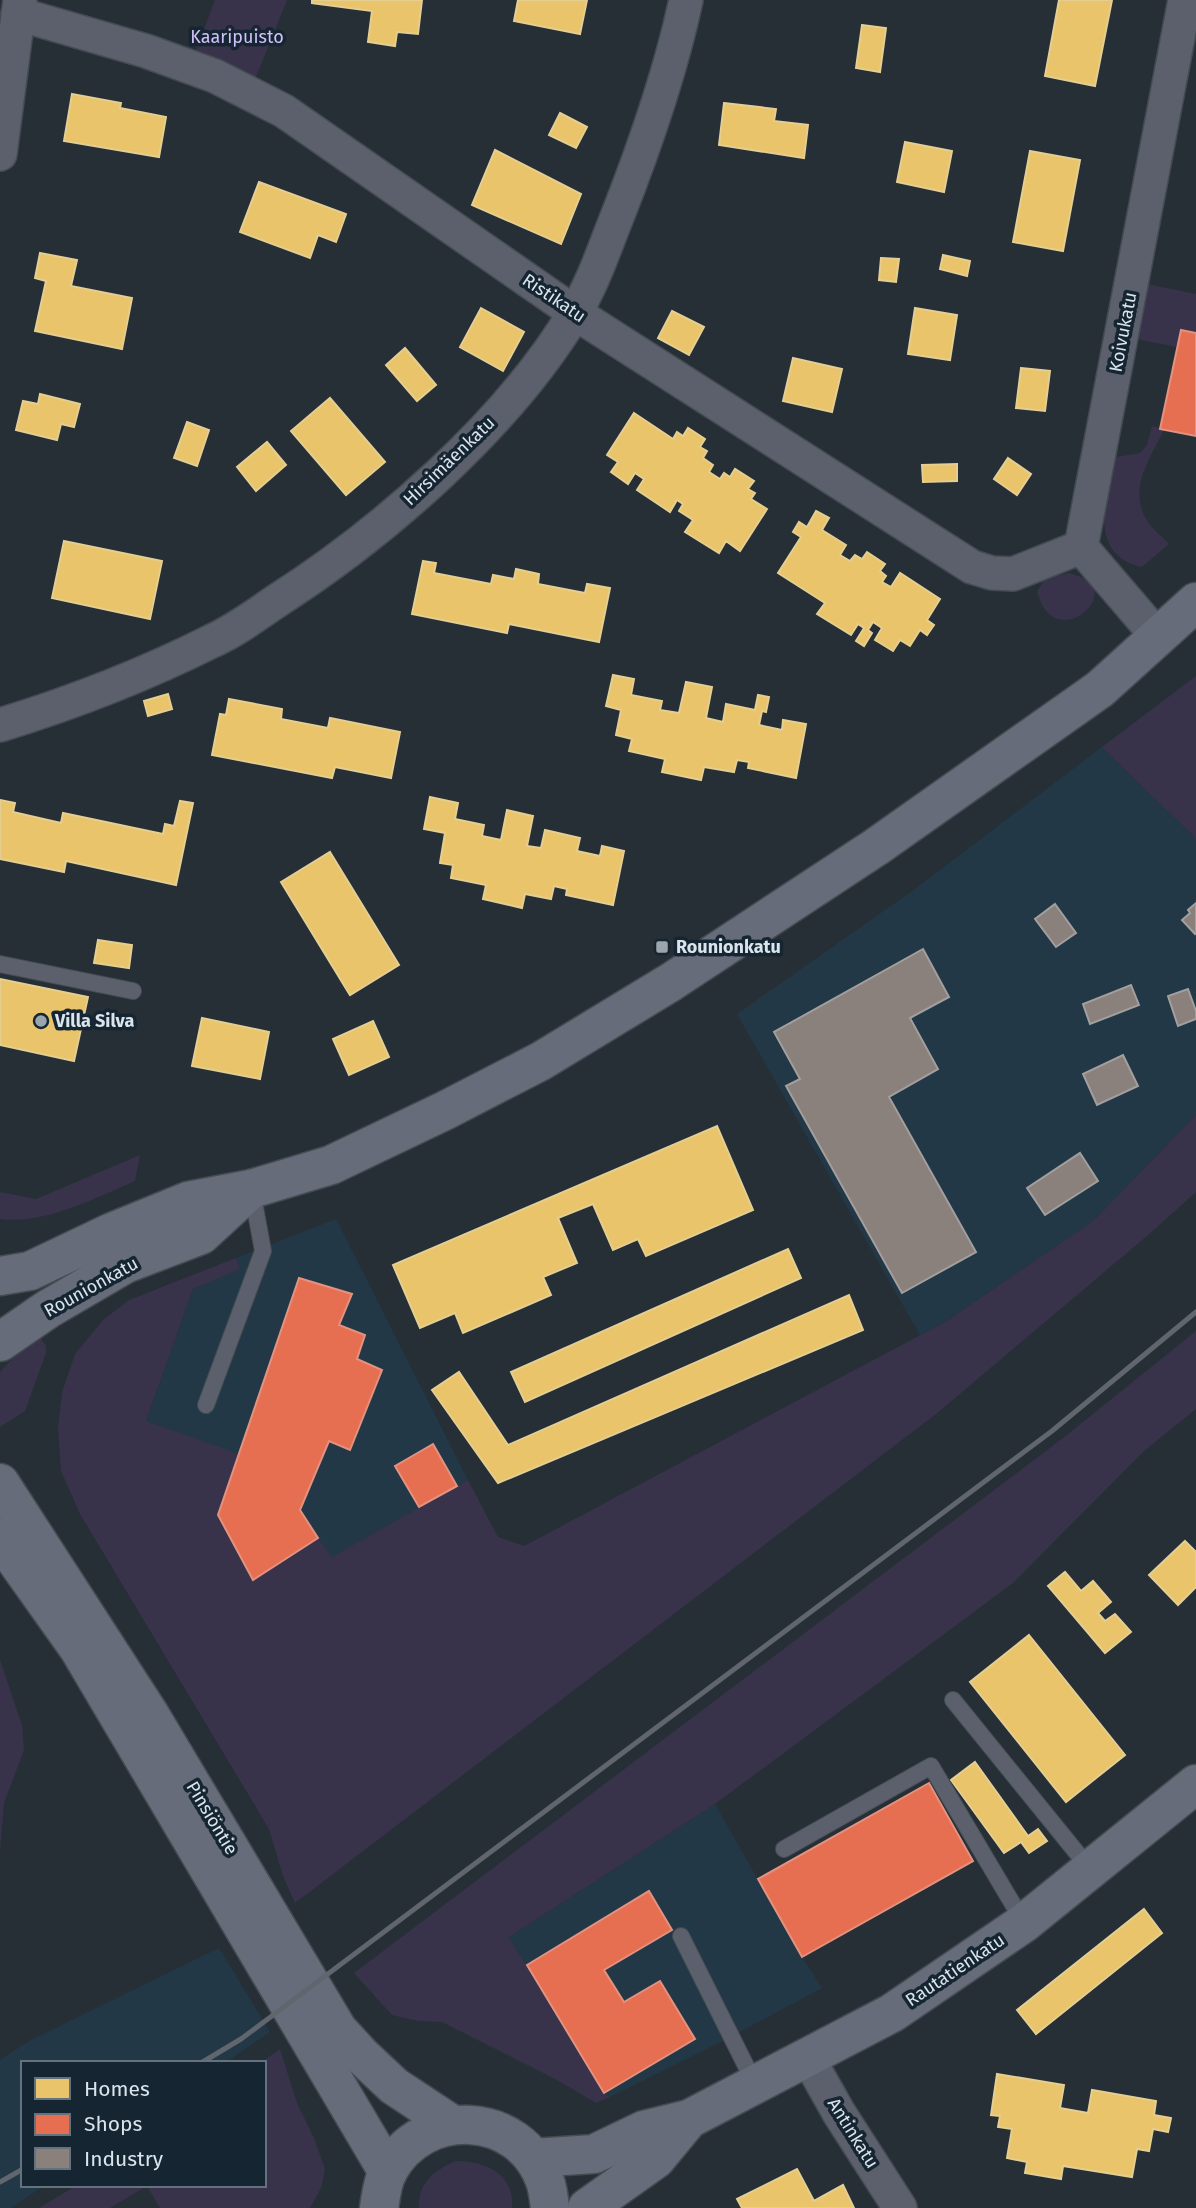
<svg xmlns="http://www.w3.org/2000/svg" width="1196" height="2208" font-family="'Fira Sans',sans-serif">
<rect width="100%" height="100%" fill="#262f36"/>
<!-- built -->
<g fill="#233847">
<polygon points="1102,747 1196,839 1196,1115 1093,1221 945,1322 920,1335 737,1014 915,889"/>
<polygon points="336,1219 468,1480 332,1558 317,1538 253,1580 146,1421 193,1289 239,1269 236,1258"/>
<polygon points="715,1804 802,1957 822,1988 725,2040 610,2097 604,2093 509,1937"/>
<polygon points="219,1948 270,2032 225,2063 23,2063 23,2185 45,2185 11,2208 0,2208 0,2060 29,2041"/>
</g>
<!-- green -->
<g fill="#38324b">
<polygon points="215,0 287,0 254,82 195,53"/>
<polygon points="1147,284 1196,294 1196,333 1181,330 1177,347 1136,339"/>
<path d="M1152 426 1164 429C1151 458 1128 487 1146 519 1151 528 1162 536 1169 544L1142 567C1088 556 1105 496 1111 458L1140 453 1147 445Z"/>
<path d="M1069 573C1074 575 1080 576 1085 579 1119 598 1054 653 1037 592L1045 578Z"/>
<polygon points="1196,676 1196,839 1102,747"/>
<polygon points="1196,1115 1196,1192 1147,1236 936,1414 295,1903 283,1876 269,1829 80,1514 61,1471 58,1428 62,1392 75,1354 103,1320 129,1300 236,1258 240,1269 193,1289 146,1421 239,1454 253,1580 318,1538 332,1557 468,1480 498,1537 524,1546 945,1322 1093,1221"/>
<path d="M140 1155 135 1181C96 1198 43 1225 0 1219V1192L36 1199Z"/>
<polygon points="1196,1331 1196,1409 1144,1451 1013,1583 715,1804 509,1937 604,2093 610,2097 596,2103 559,2081 442,2022 418,2021 392,2015 354,1973 1063,1438"/>
<polygon points="39,1335 46,1346 46,1353 25,1411 0,1427 0,1372 23,1347"/>
<polygon points="0,1660 22,1725 24,1750 4,1803 0,1851"/>
<polygon points="280,2049 297,2103 314,2138 325,2169 321,2188 310,2208 160,2208 147,2186 110,2208 39,2208 77,2185 264,2185 264,2063 260,2063"/>
<path d="M455 2161C484 2160 515 2174 512 2208H419C417 2183 435 2170 455 2161Z"/>
</g>
<!-- homes -->
<g fill="#e9c46a" stroke="#e4ce91" stroke-width="2">
<polygon points="312,0 422,0 418,34 397,32 395,46 368,42 372,11 312,3"/>
<polygon points="518,0 587,0 580,34 514,21"/>
<polygon points="1059,0 1112,0 1095,86 1045,76"/>
<polygon points="862,25 886,28 880,72 856,68"/>
<polygon points="72,94 121,103 120,108 166,117 159,157 64,141"/>
<polygon points="724,103 776,109 774,121 808,125 804,158 719,145"/>
<polygon points="560,113 587,127 576,148 549,135"/>
<polygon points="905,142 952,151 944,192 897,182"/>
<polygon points="495,150 581,194 561,244 472,205"/>
<polygon points="1030,151 1080,160 1063,251 1013,242"/>
<polygon points="259,182 346,214 336,242 318,235 310,258 240,232"/>
<polygon points="40,253 77,260 71,286 132,298 122,349 35,331 46,281 35,278"/>
<polygon points="943,255 970,261 967,276 940,269"/>
<polygon points="881,258 899,259 896,282 879,280"/>
<polygon points="481,308 524,332 503,371 460,347"/>
<polygon points="915,308 957,315 950,360 908,354"/>
<polygon points="672,311 704,327 689,355 658,338"/>
<polygon points="405,348 436,385 417,401 386,365"/>
<polygon points="793,358 842,369 832,412 783,401"/>
<polygon points="1021,368 1050,371 1045,411 1016,408"/>
<polygon points="40,394 80,404 74,427 61,424 57,440 16,430 23,401 38,404"/>
<polygon points="330,398 385,462 346,495 291,431"/>
<polygon points="634,413 673,439 677,432 683,436 688,428 705,439 700,447 707,451 703,458 713,465 709,472 720,479 724,473 730,477 735,469 754,481 748,489 755,493 751,499 767,509 740,551 726,541 719,553 685,532 693,520 679,511 683,504 677,500 670,512 637,490 644,479 635,473 628,484 611,472 618,462 607,455"/>
<polygon points="187,422 209,430 197,466 174,458"/>
<polygon points="267,442 286,465 256,491 237,467"/>
<polygon points="1008,458 1031,474 1017,495 994,479"/>
<polygon points="957,464 957,481 923,482 922,465"/>
<polygon points="816,511 829,518 822,530 846,545 840,555 850,561 855,555 862,559 867,552 885,564 880,571 886,576 882,582 891,587 900,573 940,599 927,620 934,625 927,635 920,630 910,646 900,640 893,651 875,640 882,628 873,622 868,630 872,633 864,646 856,641 864,628 858,624 851,635 817,614 825,603 778,573 801,537 793,532 799,522 807,527"/>
<polygon points="64,541 162,561 150,619 52,598"/>
<polygon points="423,561 436,563 434,573 491,584 493,575 514,579 516,569 539,574 538,584 585,593 587,584 610,588 599,642 509,624 507,633 412,614"/>
<polygon points="613,675 634,679 631,695 662,701 660,710 679,713 686,682 712,687 706,718 723,722 726,704 755,710 758,695 769,697 766,712 762,711 759,725 782,730 783,720 806,724 796,778 748,768 749,762 737,760 734,772 704,767 701,780 662,772 665,759 629,751 632,739 616,735 621,710 606,706"/>
<polygon points="168,694 172,709 148,716 144,701"/>
<polygon points="229,699 282,709 281,719 328,728 330,718 400,732 391,778 335,767 332,778 212,755 220,714 226,715"/>
<polygon points="430,797 458,803 455,819 484,825 482,836 501,840 507,810 533,816 527,846 541,848 545,830 580,838 577,851 600,856 602,846 624,851 613,905 566,895 567,889 554,886 551,899 525,894 522,908 483,899 486,885 451,878 453,865 440,863 445,833 424,829"/>
<polygon points="0,800 15,803 13,812 61,823 63,813 163,834 165,824 174,826 180,801 193,803 176,885 66,861 64,872 0,859"/>
<polygon points="330,852 399,965 350,995 281,882"/>
<polygon points="98,940 132,945 129,968 94,963"/>
<polygon points="0,979 88,997 74,1061 0,1045"/>
<polygon points="202,1018 269,1032 260,1079 192,1066"/>
<polygon points="373,1021 389,1057 349,1075 333,1039"/>
<polygon points="717,1126 753,1210 646,1256 638,1239 613,1250 593,1204 558,1218 577,1263 543,1277 551,1295 463,1333 455,1313 420,1328 393,1265"/>
<polygon points="788,1249 801,1278 525,1402 511,1372"/>
<polygon points="849,1295 863,1330 498,1483 432,1390 459,1372 508,1445"/>
<polygon points="1185,1541 1196,1552 1196,1587 1178,1605 1149,1575"/>
<polygon points="1065,1572 1081,1591 1093,1581 1111,1602 1098,1613 1105,1621 1115,1614 1131,1632 1105,1653 1048,1586"/>
<polygon points="1029,1635 1125,1755 1066,1802 970,1682"/>
<polygon points="975,1762 1028,1836 1038,1829 1047,1841 1029,1853 1021,1842 1004,1853 951,1780"/>
<polygon points="1144,1909 1162,1933 1036,2034 1017,2010"/>
<polygon points="997,2074 1064,2085 1060,2108 1088,2113 1092,2090 1156,2101 1154,2115 1171,2118 1168,2132 1153,2129 1149,2151 1137,2149 1132,2177 1063,2166 1061,2179 1025,2173 1027,2162 1007,2158 1012,2129 998,2127 1000,2116 991,2115"/>
<polygon points="797,2169 814,2201 843,2185 854,2208 742,2208 737,2199"/>
</g>
<!-- shops -->
<g fill="#e76f51" stroke="#e39280" stroke-width="2">
<polygon points="1181,330 1196,333 1196,436 1160,429"/>
<polygon points="299,1278 352,1294 339,1325 365,1335 357,1359 382,1370 350,1450 329,1441 300,1510 318,1538 253,1580 218,1515"/>
<polygon points="433,1444 457,1486 419,1507 395,1466"/>
<polygon points="929,1783 973,1861 802,1957 758,1879"/>
<polygon points="649,1891 672,1930 604,1970 624,2002 660,1981 695,2039 604,2093 527,1965"/>
</g>
<!-- industry -->
<g fill="#8a817c" stroke="#a29f9e" stroke-width="2">
<polygon points="1196,903 1196,933 1195,934 1182,920 1190,913 1188,910"/>
<polygon points="1055,904 1076,933 1056,947 1035,919"/>
<polygon points="923,949 949,997 910,1018 938,1069 889,1097 976,1252 902,1293 786,1086 800,1079 774,1032"/>
<polygon points="1131,985 1139,1005 1090,1024 1083,1004"/>
<polygon points="1188,989 1196,1011 1196,1019 1178,1026 1168,996"/>
<polygon points="1123,1055 1138,1086 1097,1105 1083,1074"/>
<polygon points="1080,1153 1098,1181 1045,1215 1027,1188"/>
</g>
<g fill="none" stroke-linecap="round" stroke-linejoin="round">
<defs>
<g id="lane">
<polyline points="0,964 133,991"/>
<polyline points="206,1405 263,1251 252,1191"/>
<polyline points="953,1700 1090,1869"/>
<polyline points="784,1849 931,1766 1024,1923"/>
<polyline points="681,1936 755,2084"/>
</g>
<g id="street">
<polyline points="18,14 146,51 215,76 284,111 575,313 972,567 992,573 1013,574 1081,547"/>
<polyline points="0,154 20,0"/>
<polyline points="1158,637 1081,547 1185,0"/>
<path d="M0 725C72 703 144 675 212 641 234 631 255 616 275 602 383 533 507 425 574 314 593 284 604 249 617 217 645 146 670 75 686 0"/>
<polyline points="808,2058 839,2113 900,2208"/>
</g>
<g id="secondary">
<polyline points="0,1276 30,1271 112,1232 188,1201 251,1189 331,1165 446,1110 541,1061 671,982 876,847 1100,689 1196,602"/>
<polyline points="0,1342 48,1309 125,1264 201,1235 251,1189"/>
<polyline points="0,1483 150,1715 338,2030 361,2055 394,2086 453,2125"/>
<polyline points="0,1538 79,1649 388,2172"/>
<polyline points="533,2158 594,2154 644,2130 689,2119 892,2013 1024,1923 1196,1784"/>
<path d="M379 2208C381 2196 382 2183 388 2171 423 2106 520 2110 545 2181 548 2189 549 2200 550 2208"/>
<polyline points="587,2208 656,2159 689,2119"/>
</g>
</defs>
<!-- lane casing -->
<use href="#lane" stroke="#444c52" stroke-width="18"/>
<!-- street casing -->
<use href="#street" stroke="#444c52" stroke-width="36"/>
<!-- secondary casing -->
<use href="#secondary" stroke="#444c52" stroke-width="41"/>
<!-- lane -->
<use href="#lane" stroke="#5c606c" stroke-width="16"/>
<!-- street -->
<use href="#street" stroke="#5c606c" stroke-width="33"/>
<!-- secondary -->
<use href="#secondary" stroke="#676c7a" stroke-width="38"/>
<!-- rail -->
<g stroke="#61666e" stroke-width="5">
<polyline points="201,2063 241,2039 1052,1431 1196,1312"/>
<polyline points="0,2182 23,2169"/>
</g>
</g>
<!-- markers -->
<g fill="#9ba5ad" stroke="#152632" stroke-width="2.5">
<rect x="655" y="940" width="14" height="14" rx="3.5"/>
<circle cx="41" cy="1021" r="7"/>
</g>
<g text-anchor="middle" stroke-width="7" stroke-linejoin="round" paint-order="stroke">
<!-- park labels -->
<g font-size="18" fill="#d1c1f9" stroke="#152632">
<text x="237" y="43">Kaaripuisto</text>
</g>
<!-- street labels -->
<g font-size="18" fill="#dae4ed" stroke="#152632">
<text transform="translate(554 298) rotate(34)" y="6">Ristikatu</text>
<text transform="translate(1123 332) rotate(-79)" y="6">Koivukatu</text>
<text transform="translate(449 461) rotate(-44)" y="6">Hirsimäenkatu</text>
<text transform="translate(91 1287) rotate(-29)" y="6">Rounionkatu</text>
<text transform="translate(212 1818) rotate(59)" y="6">Pinsiöntie</text>
<text transform="translate(955 1970) rotate(-34)" y="6">Rautatienkatu</text>
<text transform="translate(853 2133) rotate(58)" y="6">Antinkatu</text>
</g>
<!-- poi labels -->
<g font-size="18" font-weight="bold" fill="#dae4ed" stroke="#152632" text-anchor="start">
<text x="676" y="953">Rounionkatu</text>
<text x="55" y="1027">Villa Silva</text>
</g>
</g>
<!-- legend -->
<rect x="21" y="2061" width="245" height="126" fill="#152632" stroke="#64727d" stroke-width="2"/>
<rect x="35" y="2078" width="35" height="21" fill="#e9c46a" stroke="#64727d" stroke-width="2"/>
<text x="84" y="2096" font-size="21" fill="#dae4ed">Homes</text>
<rect x="35" y="2114" width="35" height="21" fill="#e76f51" stroke="#64727d" stroke-width="2"/>
<text x="84" y="2131" font-size="21" fill="#dae4ed">Shops</text>
<rect x="35" y="2148" width="35" height="21" fill="#8a817c" stroke="#64727d" stroke-width="2"/>
<text x="84" y="2166" font-size="21" fill="#dae4ed">Industry</text>
</svg>
